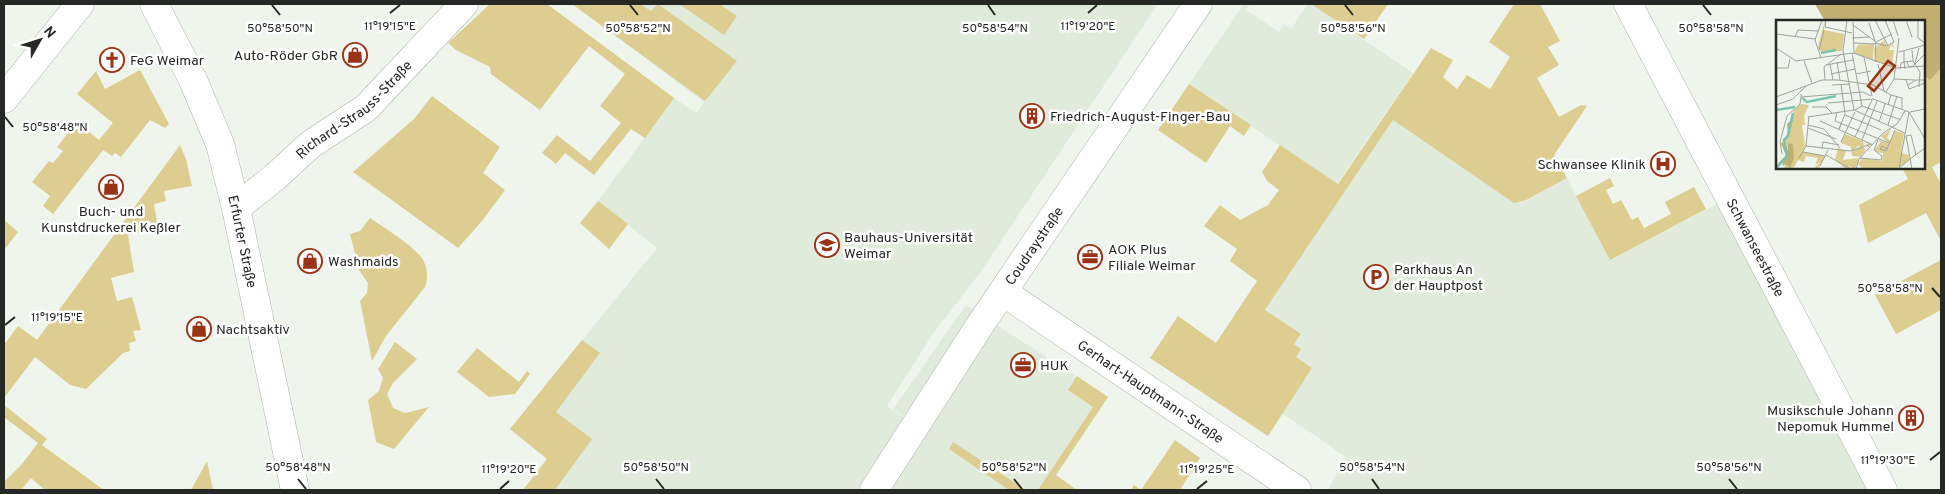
<svg xmlns="http://www.w3.org/2000/svg" width="1945" height="494" font-family="Overpass,sans-serif">
<rect width="100%" height="100%" fill="#eff5ec"/>
<!-- built -->
<g fill="#e1ebdb">
<polygon points="572,4 1158,4 982,270 932,335 887,406 923,431 893,409 966,305 1108,397 1046,490 555,490 558,487 547,459 510,429 657,248 598,201 674,98 696,113 704,102"/>
<polygon points="1244,4 1250,4 1246,10 1279,32 1284,24 1291,29 1308,4 1311,4 1413,73 1337,184 1189,84"/>
<polygon points="1393,120 1514,202 1526,200 1567,178 1610,260 1728,198 1886,490 1328,490 1346,457 1282,413 1312,368 1296,357 1294,344 1301,335 1265,310"/>
</g>
<!-- green -->
<g fill="#ddcd90">
<polygon points="490,4 547,4 674,98 645,138 631,129 594,175 565,153 556,164 542,153 557,135 590,161 621,123 600,106 625,74 589,46 540,110 491,74 490,67 456,50 448,43"/>
<polygon points="572,4 640,4 651,11 658,4 737,61 705,101"/>
<polygon points="679,4 719,4 737,16 724,35"/>
<polygon points="1311,4 1388,4 1364,39"/>
<polygon points="1514,4 1540,4 1560,41 1548,47 1559,65 1537,78 1559,117 1581,105 1587,106 1554,155 1567,178 1526,200 1514,203 1393,120 1265,310 1301,334 1294,344 1301,349 1296,357 1312,368 1268,436 1150,358 1178,316 1216,343 1257,281 1230,261 1237,249 1204,226 1220,205 1240,220 1268,205 1279,190 1267,181 1262,172 1280,145 1338,184 1431,48 1453,60 1443,77 1457,89 1467,75 1490,89 1510,57 1489,42"/>
<polygon points="1815,4 1941,4 1941,162 1932,167 1941,184 1941,241 1926,213 1868,243 1859,205 1908,179 1902,168 1924,168 1924,21 1825,21"/>
<polygon points="140,70 169,124 165,128 150,120 121,157 115,153 112,156 103,150 53,214 43,206 50,196 32,182 49,161 53,163 63,151 57,147 77,122 99,140 113,123 77,94 96,71 105,89"/>
<polygon points="1189,84 1251,125 1244,136 1230,126 1206,163 1158,130"/>
<polygon points="432,96 500,147 483,173 505,190 482,221 458,248 353,172 414,119"/>
<polygon points="180,145 186,159 192,186 164,191 166,201 154,204 158,229 128,235 134,272 111,278 117,301 132,297 141,330 133,331 136,341 129,343 130,351 123,353 86,389 70,385 35,357 4,398 4,345 18,326 37,340"/>
<polygon points="1610,178 1614,186 1606,190 1613,204 1621,200 1632,220 1638,217 1644,228 1671,214 1665,202 1694,187 1706,209 1610,260 1576,196"/>
<polygon points="598,201 628,224 609,249 580,223"/>
<path d="M370 218C383 227 416 247 423 260 428 269 428 278 425 287L386 336 372 361 360 301 367 293 368 283 359 270 350 234 360 231Z"/>
<polygon points="4,220 18,232 4,250"/>
<polygon points="1941,260 1941,310 1896,334 1875,295"/>
<polygon points="582,340 600,353 556,412 592,439 555,490 523,490 547,459 510,429"/>
<polygon points="395,342 417,359 393,383 387,394 393,408 405,413 429,407 394,449 376,442 368,400 379,391 383,378 378,369"/>
<polygon points="477,348 519,382 527,371 530,374 515,394 489,397 457,372"/>
<polygon points="1077,376 1108,397 1056,475 1077,490 1038,490 1093,407 1068,390"/>
<polygon points="4,405 47,439 42,445 104,490 45,490 31,478 21,490 4,490 4,482 22,464 38,443 4,417"/>
<polygon points="1175,440 1200,458 1180,490 1131,490 1134,485 1141,490"/>
<polygon points="953,442 1026,490 1009,490 949,449"/>
<polygon points="207,461 213,490 191,490"/>
</g>
<!-- forest -->
<polygon fill="#c0af71" points="1815,4 1941,4 1941,68 1930,80 1924,75 1924,21 1825,21"/>
<g fill="none" stroke-linecap="round" stroke-linejoin="round">
<defs>
<g id="minor">
<path id="s1" d="M1628 4 1883 490"/>
<polyline points="4,99 80,4"/>
<path id="s2" d="M236 208 275 177 311 144 366 108 464 4"/>
<path id="s3" d="M1003 292 1297 490"/>
<path id="s4" d="M874 490 980 325 1198 4"/>
</g>
<g id="tertiary">
<path id="s5" d="M154 4 193 80 220 144 236 208 295 490"/>
</g>
</defs>
<!-- minor casing -->
<use href="#minor" stroke="#aeb4ab" stroke-width="29"/>
<!-- tertiary casing -->
<use href="#tertiary" stroke="#aeb4ab" stroke-width="29"/>
<!-- minor -->
<use href="#minor" stroke="#fff" stroke-width="28"/>
<!-- tertiary -->
<use href="#tertiary" stroke="#fff" stroke-width="28"/>
</g>
<!-- ticks -->
<path fill="none" stroke="#262825" stroke-width="2" d="M272 5 280 15M630 5 638 15M988 5 995 15M1345 5 1353 15M1703 5 1711 15M390 13 400 5M1088 13 1097 5M5 117 13 127M1932 288 1940 297M5 325 15 317M1930 460 1940 452M298 479 306 489M656 479 664 489M1014 479 1022 489M1372 479 1379 489M1729 479 1737 489M500 489 509 481M1197 489 1207 481"/>
<!-- icons -->
<defs>
<symbol id="shop-ring" viewBox="-11 -11 22 22"><circle r="9.5" fill="#fff" stroke="#9a3216" stroke-width="1.5"/><path d="M-5-2.5h2.3a2.7 3.5 0 0 1 5.4 0H5L5.5 6h-11ZM-1.5-2.5h3a1.5 2.3 0 0 0-3 0Z" fill="#9a3216"/></symbol>
<symbol id="church-ring" viewBox="-11 -11 22 22"><circle r="9.5" fill="#fff" stroke="#9a3216" stroke-width="1.5"/><path d="M-1.2-6h2.4v3.5h3.3v2.4h-3.3V6h-2.4V-.1h-3.3v-2.4h3.3Z" fill="#9a3216"/></symbol>
<symbol id="building-ring" viewBox="-11 -11 22 22"><circle r="9.5" fill="#fff" stroke="#9a3216" stroke-width="1.5"/><path d="M-4-6H4V6H1V3H-1V6H-4ZM-2.5-4.3h1.7v1.8h-1.7ZM.8-4.3h1.7v1.8H.8ZM-2.5-1h1.7V.8h-1.7ZM.8-1h1.7V.8H.8Z" fill="#9a3216"/></symbol>
<symbol id="hospital-ring" viewBox="-11 -11 22 22"><circle r="9.5" fill="#fff" stroke="#9a3216" stroke-width="1.5"/><path d="M-5-5h3v3.5h4V-5h3V5h-3V1.5h-4V5h-3Z" fill="#9a3216"/></symbol>
<symbol id="university-ring" viewBox="-11 -11 22 22"><circle r="9.5" fill="#fff" stroke="#9a3216" stroke-width="1.5"/><path d="M0-5L7-2L0 1L-7-2ZM-4 1L0 2.5L4 1V4Q0 6-4 4Z" fill="#9a3216"/></symbol>
<symbol id="office-ring" viewBox="-11 -11 22 22"><circle r="9.5" fill="#fff" stroke="#9a3216" stroke-width="1.5"/><path d="M-6-3h4V-5.5h4V-3h4V5H-6ZM-1-4.5V-3h2v-1.5ZM-6 0V1H6V0Z" fill="#9a3216"/></symbol>
<symbol id="parking-ring" viewBox="-11 -11 22 22"><circle r="9.5" fill="#fff" stroke="#9a3216" stroke-width="1.5"/><path d="M-3.5-5.5H1a3.5 3.5 0 0 1 0 7H-1V5.5H-3.5ZM-1-3.4V-.6H.8a1.4 1.4 0 0 0 0-2.8Z" fill="#9a3216"/></symbol>
</defs>
<g fill-rule="evenodd">
<use href="#shop-ring" x="341" y="41" width="28" height="28"/>
<use href="#church-ring" x="98" y="46" width="28" height="28"/>
<use href="#building-ring" x="1018" y="102" width="28" height="28"/>
<use href="#hospital-ring" x="1649" y="150" width="28" height="28"/>
<use href="#shop-ring" x="97" y="173" width="28" height="28"/>
<use href="#university-ring" x="813" y="231" width="28" height="28"/>
<use href="#office-ring" x="1076" y="243" width="28" height="28"/>
<use href="#shop-ring" x="296" y="247" width="28" height="28"/>
<use href="#parking-ring" x="1362" y="263" width="28" height="28"/>
<use href="#shop-ring" x="185" y="315" width="28" height="28"/>
<use href="#office-ring" x="1009" y="351" width="28" height="28"/>
<use href="#building-ring" x="1897" y="404" width="28" height="28"/>
</g>
<g text-anchor="middle" stroke-width="5" stroke-linejoin="round" paint-order="stroke">
<!-- poi labels -->
<g font-size="14" fill="#262825" stroke="#fff" text-anchor="start">
<text x="338" y="60" text-anchor="end">Auto-Röder GbR</text>
<text x="130" y="65">FeG Weimar</text>
<text x="1050" y="121">Friedrich-August-Finger-Bau</text>
<text x="1646" y="169" text-anchor="end">Schwansee Klinik</text>
<text x="111" y="216" text-anchor="middle">Buch- und<tspan x="111" dy="16">Kunstdruckerei Keßler</tspan></text>
<text x="844" y="242">Bauhaus-Universität<tspan x="844" dy="16">Weimar</tspan></text>
<text x="1108" y="254">AOK Plus<tspan x="1108" dy="16">Filiale Weimar</tspan></text>
<text x="328" y="266">Washmaids</text>
<text x="1394" y="274">Parkhaus An<tspan x="1394" dy="16">der Hauptpost</tspan></text>
<text x="216" y="334">Nachtsaktiv</text>
<text x="1040" y="370">HUK</text>
<text x="1894" y="415" text-anchor="end">Musikschule Johann<tspan x="1894" dy="16">Nepomuk Hummel</tspan></text>
</g>
<!-- street labels -->
<g font-size="14" fill="#262825" stroke="#fff">
<text dy="5" stroke="none"><textPath href="#s2" startOffset="154">Richard-Strauss-Straße</textPath></text>
<text dy="5" stroke="none"><textPath href="#s5" startOffset="255">Erfurter Straße</textPath></text>
<text dy="5" stroke="none"><textPath href="#s4" startOffset="292">Coudraystraße</textPath></text>
<text dy="5" stroke="none"><textPath href="#s1" startOffset="275">Schwanseestraße</textPath></text>
<text dy="5" stroke="none"><textPath href="#s3" startOffset="178">Gerhart-Hauptmann-Straße</textPath></text>
</g>
</g>
<!-- overview -->
<g transform="translate(1776 20)">
<rect width="149" height="149" fill="#eff5ec"/>
<path d="M49 0 48 10 68 14 66 31 45 32 42 27ZM108 20 111 27 117 23 118 28 115 25 113 30H118L116 45 100 42 98 29ZM98 24 97 40 78 33 82 25H79ZM25 84 33 85 28 95 29 105H26L29 126 26 132 49 136 42 149 39 147 45 142 39 145 42 138 30 136 28 142 22 140 17 149H9L11 145 14 148 17 124 12 123 13 132 9 120 18 90ZM115 109 111 118 115 121 119 111 128 113 125 133 133 135V140L123 147 126 134 123 146 121 149H80L86 148 82 144 86 138 106 141 107 133 100 132 99 129 104 123 103 120 113 124 105 116ZM69 114 87 121 88 126 92 123 94 126 97 123 92 128 91 125 85 127 82 126 77 130 87 127 90 130 84 137 76 136 75 127 65 123ZM62 128 70 131 67 140 83 138 79 149 72 146 70 149 59 140Z" fill="#ddcd90"/>
<path d="M18 97 9 121 12 131V123L17 124 18 138 14 148 11 145 8 149 10 144 7 146V143L0 146 10 135 5 124 12 113 11 104Z" fill="#c0af71"/>
<path fill="none" stroke="#78c6b0" stroke-width="2.5" d="M45 33 60 30M26 78 31 82 60 76M0 90 19 87M0 148 11 137 8 120 12 116 17 93"/>
<path fill="none" stroke="#9fa39c" stroke-width="1" d="M50 0 49 7 76 13M55 0H111M71 0 67 31 78 90 129 113M99 0 112 26M117 0 122 16M130 0 136 17M142 0V18L149 23M77 2 78 33M93 3 99 21M77 5 100 22M0 14 39 19M19 17 22 10 43 11M76 18 94 17M100 22 116 14M78 23 99 24M99 23 111 26 118 22 109 0M0 28 20 41 77 33 120 48M43 30 48 10M136 30 137 41 144 52 143 67M128 31V42L137 41M123 32 149 25M76 33 86 86M88 37 96 76M45 38 39 20 46 0M28 41 36 63M61 42 64 60M99 42 100 22M131 42 133 47 137 46 149 34M139 43 143 28M54 44 57 60M102 44 108 71M50 45 77 40M0 48H12L14 39M120 48 149 46M124 49 125 43 128 42 129 49M55 54 79 49M80 54 95 51M118 59 139 60M49 60 48 47 65 34M130 60 133 69 149 63M65 64 69 94 63 109 65 104M56 65 74 64M132 65 140 60H149M110 72 118 59 123 18M25 74V77L87 72 95 76M115 75 126 78V90M0 77 46 60H62L97 65 115 75 112 85M52 83 97 79 133 92M0 85 17 79 30 66M36 87H50L56 93M79 90 86 86 125 100M61 92 59 101 113 123M133 92 149 119M134 92 149 89M69 95 105 110M32 97 78 90M44 101 95 124M103 102 109 84M32 105 48 109 64 128M112 105 121 76M32 108 60 119M130 116 136 149M130 116 135 115 140 135M79 117 96 80M86 120 101 81M65 122 79 92M30 126 74 131 96 124M106 126 111 129 110 131 104 129ZM46 129 47 122 63 125M111 129 119 110M27 132 49 136M6 134 4 122 11 96 24 84 25 77M50 135 75 149M23 138 30 126 33 96M84 138 105 140 106 136 98 130 102 120M134 139 149 128M44 146 52 130M123 148 133 92M80 149 83 139 107 113 121 104 129 91M122 149 134 139"/>
<path fill="#9a3216" fill-opacity="0.15" stroke="#9a3216" stroke-width="2.5" d="M112 41 119 46 98 71 92 66Z"/>
<rect width="149" height="149" fill="none" stroke="#262825" stroke-width="2.5"/>
</g>
<g font-size="12" text-anchor="middle" fill="#262825" stroke="#fff" stroke-width="5" stroke-linejoin="round" paint-order="stroke">
<text x="390" y="30">11°19'15"E</text>
<text x="1088" y="30">11°19'20"E</text>
<text x="280" y="32">50°58'50"N</text>
<text x="638" y="32">50°58'52"N</text>
<text x="995" y="32">50°58'54"N</text>
<text x="1711" y="32">50°58'58"N</text>
<text x="1353" y="32">50°58'56"N</text>
<text x="55" y="131">50°58'48"N</text>
<text x="1890" y="292">50°58'58"N</text>
<text x="57" y="321">11°19'15"E</text>
<text x="1888" y="464">11°19'30"E</text>
<text x="298" y="471">50°58'48"N</text>
<text x="656" y="471">50°58'50"N</text>
<text x="1014" y="471">50°58'52"N</text>
<text x="1372" y="471">50°58'54"N</text>
<text x="1729" y="471">50°58'56"N</text>
<text x="509" y="473">11°19'20"E</text>
<text x="1207" y="473">11°19'25"E</text>
</g>
<!-- border -->
<rect width="1945" height="494" fill="none" stroke="#262825" stroke-width="10"/>
<!-- north arrow -->
<g transform="translate(40 40) rotate(51)" stroke="#ffffff" stroke-width="4" paint-order="stroke">
<path d="M0-4L9 19L0 12L-9 19Z" fill="#262825"/>
<text y="-8" font-size="14" font-weight="bold" text-anchor="middle" fill="#262825">N</text>
</g>
</svg>
